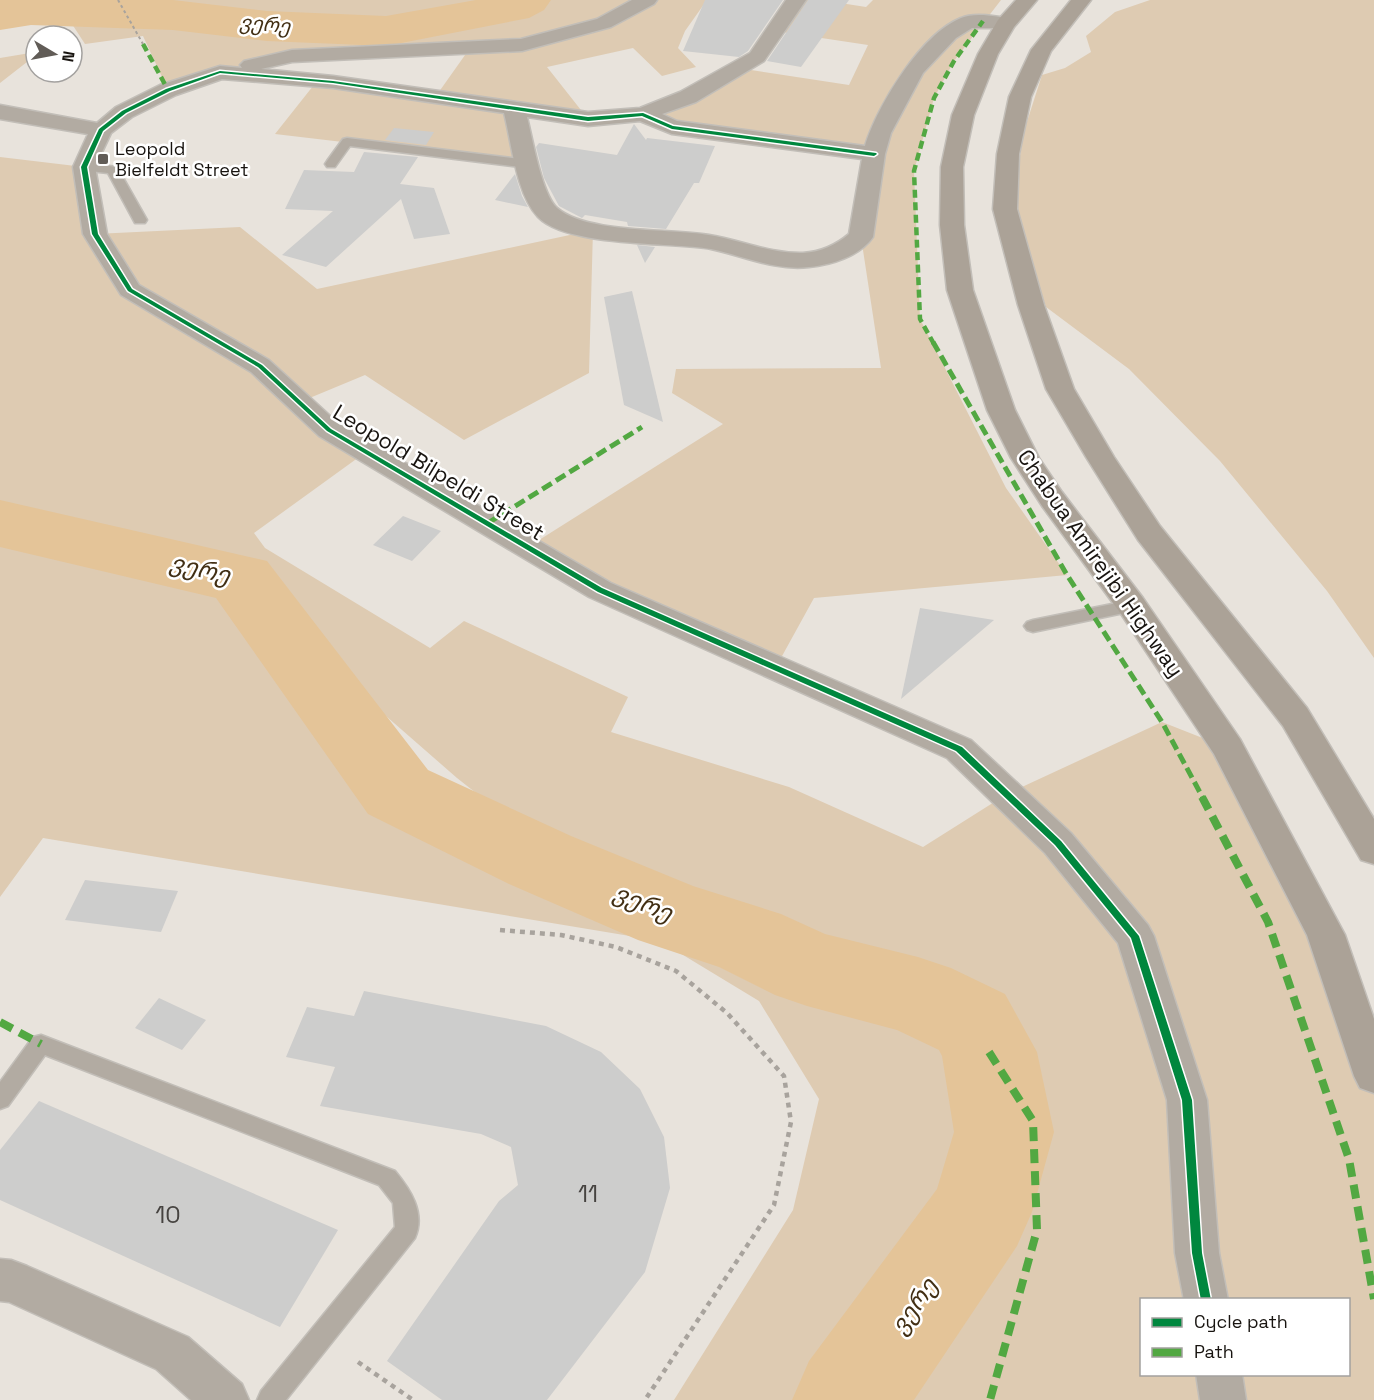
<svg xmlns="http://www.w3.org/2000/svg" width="1374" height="1400" font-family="'Space Grotesk','Noto Sans Georgian',sans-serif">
<rect width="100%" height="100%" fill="#e8e3dc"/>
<!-- green -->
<g fill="#decbb2" fill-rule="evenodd">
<path d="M72 0H501C444 22 364 29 303 22 276 19 249 13 221 10 171 5 121 5 71 5Z"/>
<polygon points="540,0 707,0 685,31 678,48 696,67 662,76 633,48 547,67 588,119 515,108 528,164 275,134 317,81 436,96 470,48 292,56 220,72 168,90 143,36 85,44 70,21 184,22 267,33 377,37 520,12"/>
<polygon points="796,0 821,0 866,7 873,0 1001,0 954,61 934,98 914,171 920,319 1006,488 1067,575 814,598 776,667 528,547 723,424 672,393 676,369 881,368 861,237 874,154 672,127 643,114 738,68 849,85 868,45 775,31"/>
<polygon points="1150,0 1374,0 1374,658 1327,591 1220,461 1129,369 1046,307 1020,228 1015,187 1024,131 1042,75 1065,68 1091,52 1086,36 1115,12"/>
<polygon points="36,52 36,55 0,83 0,58"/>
<path d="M0 157 84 167 95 234 240 227 317 289 593 230 589 373 464 440 365 375 300 402 366 452 254 533 265 548 430 648 464 621 628 697 611 732 789 787 923 847 1007 794 1162 722 1228 748 1374 1076V1400H674L793 1210 819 1099 759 1001 660 941 43 838 0 897V540L99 564 180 578 229 597 384 805 490 862 660 941 670 915 703 900 618 875 532 837 457 778 339 675 284 602 244 564 69 528 0 505ZM1142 1300H1348V1374H1142Z"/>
</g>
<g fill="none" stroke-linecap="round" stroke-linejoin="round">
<!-- river -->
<g fill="#e4c498" fill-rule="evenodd">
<polygon points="0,0 173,0 267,11 386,16 476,0 551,0 544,10 529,18 386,46 267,41 173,30 31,25 0,30"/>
<polygon points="0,500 267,561 428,770 571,836 693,886 781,914 825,934 918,957 951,968 1005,994 1037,1052 1054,1132 1032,1212 1017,1246 914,1400 792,1400 809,1361 937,1189 954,1132 942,1056 939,1050 897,1030 807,1006 775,995 719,967 638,940 509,884 368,814 216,598 0,547"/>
</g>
</g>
<!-- building -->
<g fill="#cdcdcc">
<polygon points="705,0 783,0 748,51 739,57 683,51"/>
<polygon points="808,0 849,0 801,67 767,61"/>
<polygon points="634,124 646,140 647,138 715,146 699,183 694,183 666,229 628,226 627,222 585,215 582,218 559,206 544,178 536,147 539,143 617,155"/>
<polygon points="394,128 434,132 426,145 385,140"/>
<polygon points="364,152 418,157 400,184 434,188 450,234 414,239 401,199 326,267 282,255 333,211 285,209 304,170 354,172"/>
<polygon points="515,174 522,196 528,207 495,200"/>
<polygon points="637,245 655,247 645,263"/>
<polygon points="632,291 663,422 624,405 604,297"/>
<polygon points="403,516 441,531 412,561 373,545"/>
<polygon points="920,608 994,620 901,699"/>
<polygon points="85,880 178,891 161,932 65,920"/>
<polygon points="364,991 546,1026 601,1052 640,1089 664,1137 670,1188 645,1272 547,1400 442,1400 387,1361 499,1201 518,1185 511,1147 481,1134 320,1106 335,1067 286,1057 307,1007 354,1016"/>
<polygon points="159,998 206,1020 182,1050 135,1028"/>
<polygon points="39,1101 338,1230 280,1327 0,1200 0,1150"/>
</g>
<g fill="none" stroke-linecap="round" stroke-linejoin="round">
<defs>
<g id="lane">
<polygon points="347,138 528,160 534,164 528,168 350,146 335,167 327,167 325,164 327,161 343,139"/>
<polygon points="84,163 117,167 147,220 145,223 135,223 108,173 80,170 78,167"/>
<polygon points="1132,600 1138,602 1141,606 1138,610 1033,632 1027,630 1024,626 1027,622 1033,620"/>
<path d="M41 1035 395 1171C410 1189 426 1213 415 1238L286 1400H257L261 1391 395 1227 393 1203 379 1185 45 1055 8 1106 0 1109V1082L33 1037Z"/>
</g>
<g id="street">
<path d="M632 0H657L654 4 611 27 522 51 292 62 261 69 333 76 588 112 640 108 680 92 750 53 786 0H806L764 61 696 102 662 114 677 121 865 146C877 106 921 34 961 18 974 12 999 16 1012 20L1015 24 1012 28H972L956 38 923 73 891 133 885 154 873 237C860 256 831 265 809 267 775 271 744 256 711 249 669 242 567 247 538 217 516 194 512 144 504 113L333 88 222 79 176 95 132 117 111 133 95 167 107 234 139 285 269 360 339 424 611 583 971 740 1071 833 1148 925 1154 936 1207 1100 1219 1253 1228 1300H1184L1175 1253 1167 1100 1118 943 1045 853 947 758 589 597 319 436 251 372 121 295 83 234 73 167 88 134 0 119V105L97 123 116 107 160 85 220 66 242 68 240 65 244 61 292 50 521 39 597 19ZM527 117 588 126 640 121 672 134 862 159 849 234C836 245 821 252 803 253 770 254 741 240 709 235 669 228 587 234 557 208 542 195 532 137 527 117Z"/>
<polygon points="0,1259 11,1260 27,1266 188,1337 242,1384 249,1400 191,1400 156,1369 9,1302 0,1301"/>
<polygon points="1196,1374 1242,1374 1246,1400 1200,1400"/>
</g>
<g id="primary">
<polygon points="1016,0 1037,0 1014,27 998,54 974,115 963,167 964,225 973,290 1015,410 1039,458 1062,492 1143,598 1240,739 1345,935 1374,1019 1374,1093 1360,1088 1354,1076 1307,935 1214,754 1121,614 1042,506 1011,458 987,410 947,290 940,225 941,167 952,115 978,54 998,20"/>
<polygon points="1071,0 1091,0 1051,51 1031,97 1019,154 1017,209 1044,305 1074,389 1114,457 1160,526 1307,708 1374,819 1374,864 1361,860 1283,726 1138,540 1086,457 1046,389 1018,305 993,209 997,154 1009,97 1031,50"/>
</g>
</defs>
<!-- lane casing -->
<use href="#lane" stroke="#c2beb8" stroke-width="3"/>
<!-- street casing -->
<use href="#street" stroke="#c2beb8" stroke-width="3"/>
<!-- primary casing -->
<use href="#primary" stroke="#c2beb8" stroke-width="3"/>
<!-- path-far1 -->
<polyline stroke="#a8a39d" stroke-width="2" stroke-dasharray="3 3" stroke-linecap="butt" points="118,0 143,44"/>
<!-- path -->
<g stroke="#a8a39d" stroke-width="4.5" stroke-dasharray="5 5" stroke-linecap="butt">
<polyline points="500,930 561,935 616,947 676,971 727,1013 784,1076 791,1122 774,1205 645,1400"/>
<polyline points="358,1362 413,1400"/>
</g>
<!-- lane -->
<use href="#lane" fill="#b2aba2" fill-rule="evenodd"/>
<!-- street -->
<use href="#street" fill="#b2aba2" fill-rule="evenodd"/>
<!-- primary -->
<use href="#primary" fill="#aba297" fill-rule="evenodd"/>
<!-- quiet-far2 -->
<g stroke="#52a842" stroke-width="4.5" stroke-dasharray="8 4.5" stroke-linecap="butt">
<polyline points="143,44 168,90"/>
<polyline points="934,344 920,319 914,171 934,98 954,61 983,21"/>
</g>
<!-- quiet-far1 -->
<g stroke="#52a842" stroke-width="5" stroke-dasharray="11 5" stroke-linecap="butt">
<polyline points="933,342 1067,575 1162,722 1203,798"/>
<polyline points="488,523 642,427"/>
</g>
<!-- quiet -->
<g stroke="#52a842" stroke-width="8" stroke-dasharray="14 8" stroke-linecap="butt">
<polyline points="1202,797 1268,922 1349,1159 1374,1299"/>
<polyline points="0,1022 41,1044"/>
<polyline points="989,1052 1033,1121 1037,1230 990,1400"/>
</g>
<defs>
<polygon id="cycleway" points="220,71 333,81 588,117 643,113 673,126 876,153 877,154 874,156 672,129 642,116 588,121 333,83 220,73 170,91 126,113 103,131 87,167 98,234 132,289 262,365 331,429 602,588 962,747 1061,841 1139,936 1192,1100 1202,1253 1211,1300 1201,1300 1192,1253 1182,1100 1131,938 1055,845 956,751 598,592 327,431 258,367 128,291 92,234 81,167 99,129 122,111 166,89"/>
</defs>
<!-- cycleway casing -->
<use href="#cycleway" stroke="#fff" stroke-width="3"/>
<!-- cycleway -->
<use href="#cycleway" fill="#00873e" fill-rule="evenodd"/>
</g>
<!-- markers -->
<rect fill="#615c57" stroke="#fff" stroke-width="2" x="97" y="153" width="12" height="12" rx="3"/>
<g text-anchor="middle" stroke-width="5" stroke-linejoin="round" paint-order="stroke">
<!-- far-poi labels -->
<g font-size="18" fill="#181410" stroke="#fff" text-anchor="start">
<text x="115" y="155">Leopold<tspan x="115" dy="21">Bielfeldt Street</tspan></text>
</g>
<!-- far-water labels -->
<g font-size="20" font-style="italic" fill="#422f14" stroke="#fff">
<text transform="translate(265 24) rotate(5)" y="7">ვერე</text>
</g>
<!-- street labels -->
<g font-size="22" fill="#181410" stroke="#fff">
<text transform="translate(439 472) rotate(31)" y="8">Leopold Bilpeldi Street</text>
<text transform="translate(1101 563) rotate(55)" y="8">Chabua Amirejibi Highway</text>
</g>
<!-- water labels -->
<g font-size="24" font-style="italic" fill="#422f14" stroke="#fff">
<text transform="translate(200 569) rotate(13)" y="8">ვერე</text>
<text transform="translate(643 903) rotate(22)" y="8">ვერე</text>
<text transform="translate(914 1306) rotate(-55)" y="8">ვერე</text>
</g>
<!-- near-number labels -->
<g font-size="24" fill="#464340">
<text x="588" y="1202">11</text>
<text x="168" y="1223">10</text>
</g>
</g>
<!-- legend -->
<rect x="1140" y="1298" width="210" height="78" fill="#ffffff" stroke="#a3a19f" stroke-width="1.5"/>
<rect x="1152" y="1318" width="30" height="9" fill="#00873e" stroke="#a3a19f" stroke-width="1.5"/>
<text x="1194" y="1328" font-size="18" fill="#181410">Cycle path</text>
<rect x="1152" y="1348" width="30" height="9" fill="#52a842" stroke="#a3a19f" stroke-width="1.5"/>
<text x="1194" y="1358" font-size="18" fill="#181410">Path</text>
<!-- north arrow -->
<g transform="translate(54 54) rotate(100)"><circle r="28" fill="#ffffff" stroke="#a3a19f" stroke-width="1.5"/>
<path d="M0-4.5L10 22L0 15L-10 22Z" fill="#615c57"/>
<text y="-9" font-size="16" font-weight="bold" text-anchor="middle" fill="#181410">N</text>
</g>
</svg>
